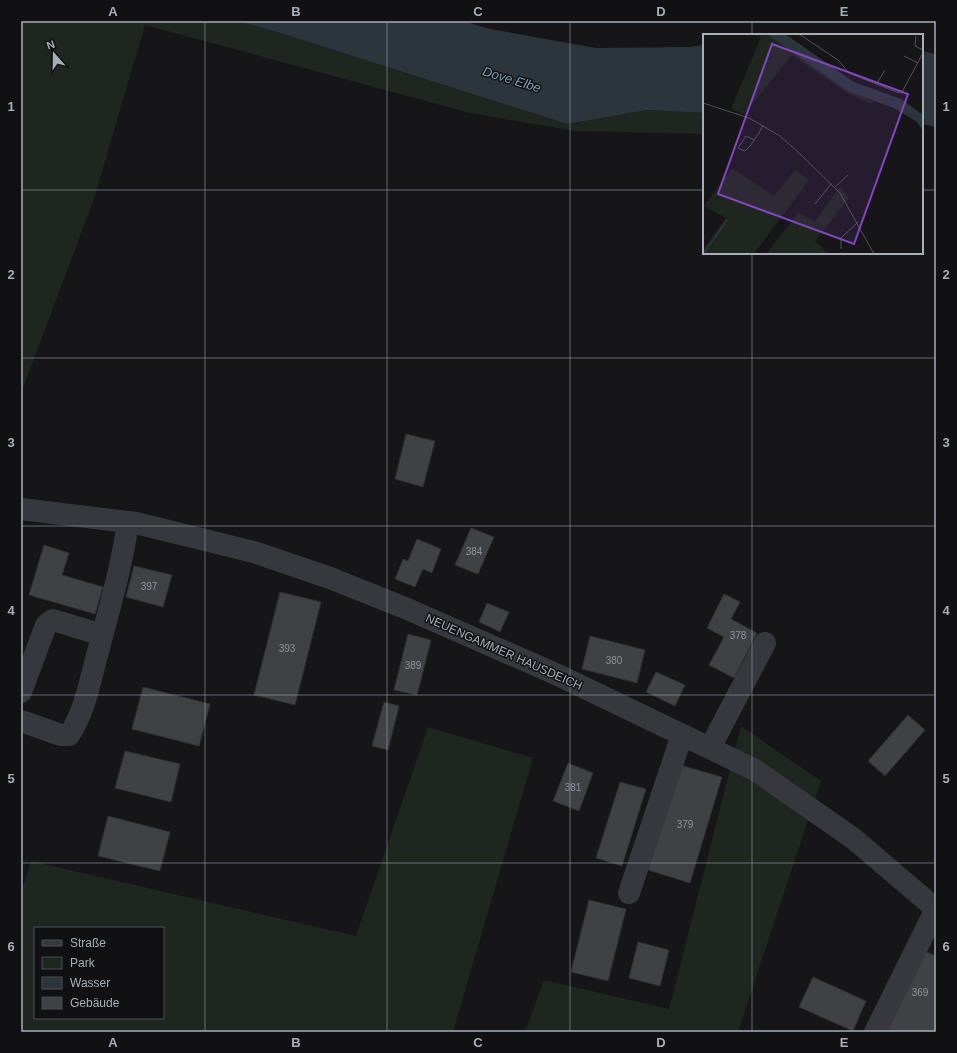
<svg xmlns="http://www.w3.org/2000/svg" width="957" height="1053" font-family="Helvetica,sans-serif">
<rect width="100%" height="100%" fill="#161618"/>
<!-- green -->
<g fill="#1e261f" fill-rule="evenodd">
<polygon points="21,21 237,21 277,32 567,124 648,110 704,113 704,134 576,131 470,113 145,25 94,199 21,393"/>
<polygon points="741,726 821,781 738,1032 525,1032 544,980 669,1009"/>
<path d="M428 727 533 758 453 1032H21V894L31 861 356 936ZM35 928H163V1018H35Z"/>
</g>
<!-- water -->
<g fill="#2c353c">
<polygon points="237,21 463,21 490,29 596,48 688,47 704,45 704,113 648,110 567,124 277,32"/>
<polygon points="922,51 936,54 936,127 922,124"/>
</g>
<!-- building -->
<g fill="#404145" stroke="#303034">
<polygon points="406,434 435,441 423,487 395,479"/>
<polygon points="471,528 494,537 478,574 455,565"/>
<polygon points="417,539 441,549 432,573 423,569 415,587 395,579 403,559 408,561"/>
<polygon points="44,545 69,553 62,575 103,587 95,614 29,595"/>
<polygon points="134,566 172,575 163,607 126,597"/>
<polygon points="280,592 321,602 295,705 254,695"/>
<polygon points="724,594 740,602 731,619 757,633 734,678 709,665 724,637 707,628"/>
<polygon points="487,603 509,612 500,632 479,622"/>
<polygon points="408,634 431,640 417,695 394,690"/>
<polygon points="590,636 645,650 637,683 582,669"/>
<polygon points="656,672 685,685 675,706 646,692"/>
<polygon points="143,687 210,704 199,746 132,729"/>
<polygon points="384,702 399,706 388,750 372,746"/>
<polygon points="908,715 925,730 885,776 868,761"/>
<polygon points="125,751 180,764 171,802 115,788"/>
<polygon points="568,763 593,773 579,811 553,801"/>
<polygon points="680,765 722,777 690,883 648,870"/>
<polygon points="620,782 646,789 622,866 596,858"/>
<polygon points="108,816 170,832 160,871 98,856"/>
<polygon points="589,900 626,909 608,981 571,972"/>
<polygon points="638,942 669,950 660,986 629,978"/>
<polygon points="922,950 936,956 936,1028 934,1032 886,1032"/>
<polygon points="813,977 866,1001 853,1031 799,1007"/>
</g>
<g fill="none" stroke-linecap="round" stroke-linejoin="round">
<!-- minor -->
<g stroke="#37383d" stroke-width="22">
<polyline points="21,509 136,523 254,552 330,578 405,608 558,675 755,770 854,839 936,909"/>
<polyline points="21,692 46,625 53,620 102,635"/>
<path d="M21 721 61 735H69C85 712 90 680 98 652 109 609 122 566 128 522"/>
<polyline points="710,748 765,643"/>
<polyline points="629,893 682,735"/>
<polyline points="875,1032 936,909"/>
</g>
</g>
<!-- grid -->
<path fill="none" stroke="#a8adb8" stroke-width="1" stroke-opacity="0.55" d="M205 21V1032M387 21V1032M570 21V1032M752 21V35M21 190H704M922 190H936M752 253V1032M21 358H936M21 526H936M21 695H936M21 863H936"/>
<g text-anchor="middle" stroke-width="3" stroke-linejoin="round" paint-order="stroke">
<!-- number labels -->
<g font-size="10" fill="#8e929b">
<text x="474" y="555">384</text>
<text x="149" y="590">397</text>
<text x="738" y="639">378</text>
<text x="287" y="652">393</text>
<text x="614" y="664">380</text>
<text x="413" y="669">389</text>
<text x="573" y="791">381</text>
<text x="685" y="828">379</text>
<text x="920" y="996">369</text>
</g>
<!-- street labels -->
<g font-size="12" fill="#a8adb8" stroke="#111113">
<text transform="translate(504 652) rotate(24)" y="4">NEUENGAMMER HAUSDEICH</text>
</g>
<!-- water labels -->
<g font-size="13" font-style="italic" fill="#7f9bb3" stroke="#111113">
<text transform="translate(512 79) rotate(17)" y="5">Dove Elbe</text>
</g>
</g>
<!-- overview -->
<g transform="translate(703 34)">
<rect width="220" height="220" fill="#161618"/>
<path d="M53 0 69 2 143 57 172 66 168 70 144 59 89 21 41 80 28 75 58 3ZM29 134 71 162 92 136 106 146 51 220H0L2 213 23 184 1 172ZM137 152 146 164 112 207 126 220H63L96 178 112 188Z" fill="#1e261f"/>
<path d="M64 0H82L151 48 198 65 220 81V97L214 88 191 74 144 57Z" fill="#2c353c"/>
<path fill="none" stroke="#2c353c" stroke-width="2" d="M0 220 24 186"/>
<path fill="none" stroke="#505258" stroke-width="1" d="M96 0 135 26 146 39 196 59 199 58 220 19M213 2 212 12 220 16M201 22 215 29M174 49 182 36M0 69 46 84 77 102 95 118 137 159 171 220M51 106 43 102 35 114 42 117 47 112 56 99 60 91M131 154 145 141M112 170 128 150M138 215V204L155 188"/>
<path fill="#8446be" fill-opacity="0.15" stroke="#8446be" stroke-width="2" d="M69 10 205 60 151 210 15 160Z"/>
<rect width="220" height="220" fill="none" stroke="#a8adb8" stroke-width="2"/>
</g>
<!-- border -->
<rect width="957" height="1053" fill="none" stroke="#111113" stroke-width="44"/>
<!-- legend -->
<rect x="34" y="927" width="130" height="92" fill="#111113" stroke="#4d4f55"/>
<rect x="42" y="940" width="20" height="6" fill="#37383d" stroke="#4d4f55"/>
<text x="70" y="947" font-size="12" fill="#a8adb8">Straße</text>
<rect x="42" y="957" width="20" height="12" fill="#1e261f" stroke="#4d4f55"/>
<text x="70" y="967" font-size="12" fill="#a8adb8">Park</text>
<rect x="42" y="977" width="20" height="12" fill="#2c353c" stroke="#4d4f55"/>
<text x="70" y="987" font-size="12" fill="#a8adb8">Wasser</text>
<rect x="42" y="997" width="20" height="12" fill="#404145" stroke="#4d4f55"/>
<text x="70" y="1007" font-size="12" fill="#a8adb8">Gebäude</text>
<!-- north arrow -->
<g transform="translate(54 54) rotate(340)" stroke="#111113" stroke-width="3" paint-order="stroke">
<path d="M0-3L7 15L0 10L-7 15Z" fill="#a8adb8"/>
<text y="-6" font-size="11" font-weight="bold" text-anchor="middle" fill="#a8adb8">N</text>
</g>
<rect x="22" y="22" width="913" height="1009" fill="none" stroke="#a8adb8" stroke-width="1.5"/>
<g font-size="13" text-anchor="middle" font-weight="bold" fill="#a8adb8">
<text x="113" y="16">A</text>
<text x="296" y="16">B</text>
<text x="478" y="16">C</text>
<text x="661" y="16">D</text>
<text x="844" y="16">E</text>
<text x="11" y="111">1</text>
<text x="946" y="111">1</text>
<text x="11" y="279">2</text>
<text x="946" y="279">2</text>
<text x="11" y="447">3</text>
<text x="946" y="447">3</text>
<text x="11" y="615">4</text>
<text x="946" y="615">4</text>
<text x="11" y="783">5</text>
<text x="946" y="783">5</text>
<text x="11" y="951">6</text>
<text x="946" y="951">6</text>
<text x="113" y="1047">A</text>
<text x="296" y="1047">B</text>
<text x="478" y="1047">C</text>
<text x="661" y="1047">D</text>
<text x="844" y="1047">E</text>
</g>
</svg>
